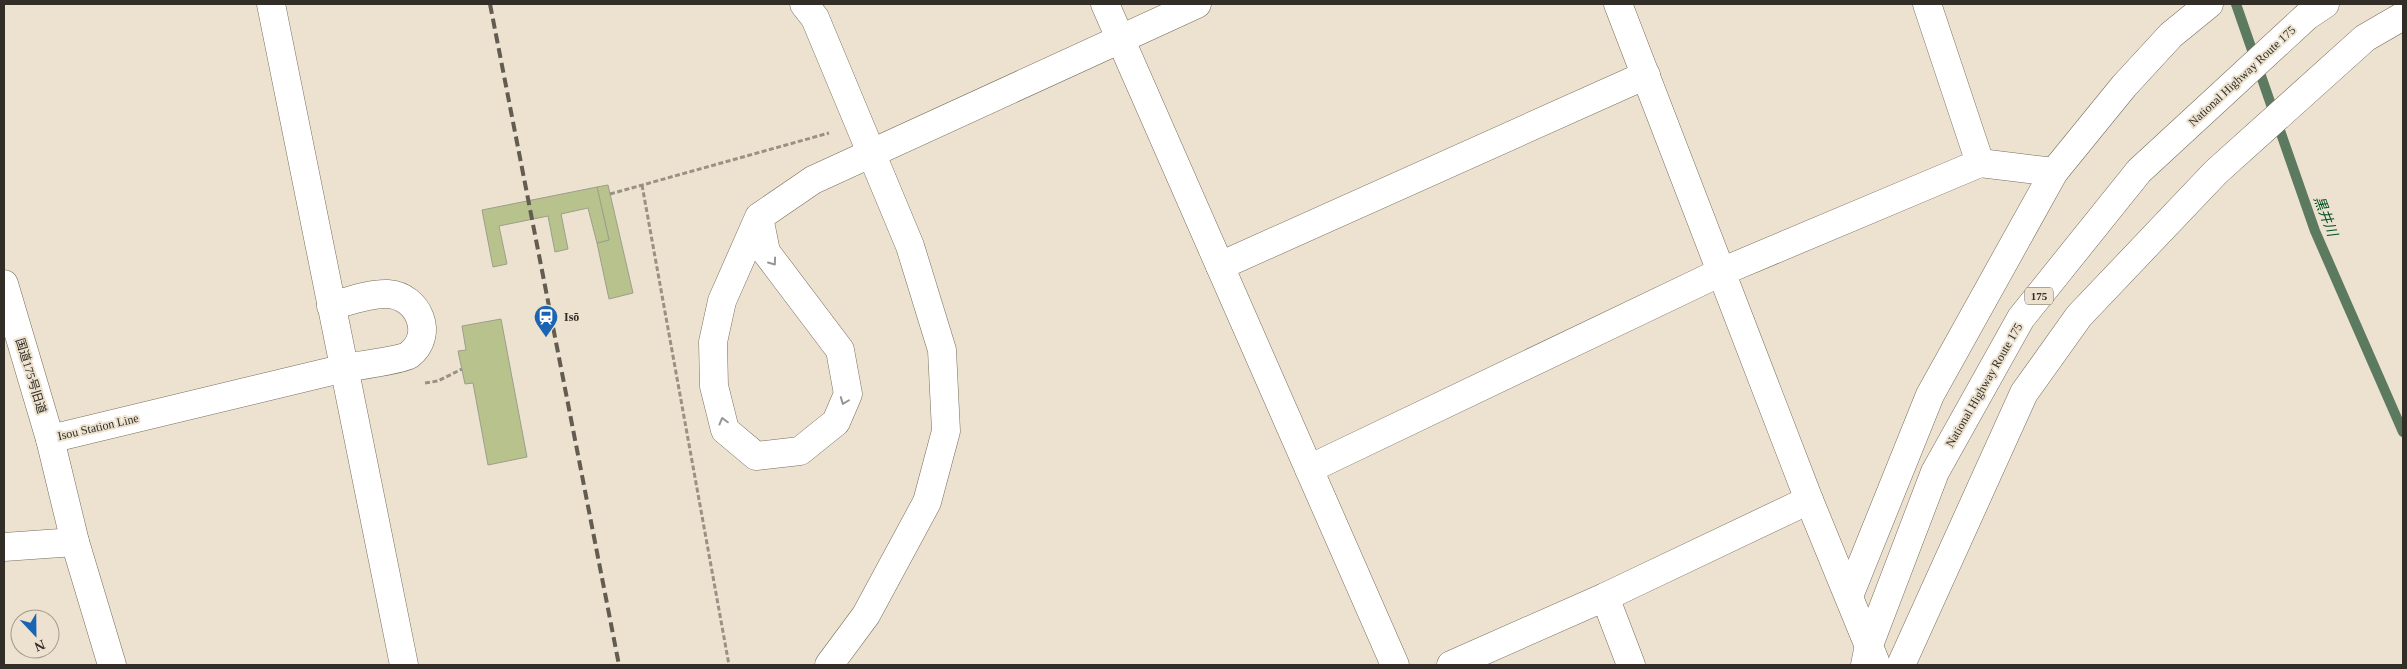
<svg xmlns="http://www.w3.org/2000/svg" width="2407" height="669" font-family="'Times New Roman','Noto Sans JP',serif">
<rect width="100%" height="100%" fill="#ede2cf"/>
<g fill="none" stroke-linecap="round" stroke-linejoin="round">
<!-- stream -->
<polyline stroke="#5b7a60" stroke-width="10" points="2236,4 2315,231 2403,432"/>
</g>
<!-- building -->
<g fill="#b8c28d" stroke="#9b9f8c">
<polygon points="608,185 633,293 609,299 597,243 609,240 597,187"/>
<polygon points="597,187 609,240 597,243 588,208 561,214 568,249 555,252 548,216 499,226 507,264 493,267 482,210"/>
<polygon points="501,319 527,457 488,465 473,383 465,384 458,351 466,350 462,326"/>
</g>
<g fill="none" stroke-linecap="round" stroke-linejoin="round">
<defs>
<g id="minor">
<polyline points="271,4 404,665"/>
<polyline points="804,4 815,18 910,246 942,350 946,431 927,502 866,615 829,665"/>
<polyline points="1105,4 1395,665"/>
<polyline points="1618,4 1809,500 1875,661"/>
<polyline points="1980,163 2054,172"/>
<polyline points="759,217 766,252 840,350 848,394 836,422 800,451 756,456 725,430 714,386 713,342 722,301 759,217 813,180 1197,4"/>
<polyline points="1220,266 1646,75"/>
<polyline points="4,284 50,439"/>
<path d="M331 306C349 301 370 293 388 294 419 296 435 335 409 355 401 360 356 366 345 368"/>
<polyline points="1309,469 1721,272 1980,163 1927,4"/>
<polyline points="4,547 75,542"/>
<polyline points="1849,596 1930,395 2054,172 2124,86 2171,35 2209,4"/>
<polyline points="1605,597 1631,665"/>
<polyline points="1451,665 1605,597 1809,500"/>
<polyline points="1901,665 2024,393 2079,316 2216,172 2365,38 2403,16"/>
</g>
<polyline id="major" points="112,665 75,542 50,439 345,368"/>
<polyline id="highway" points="1865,665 1869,645 1935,472 2021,318 2139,171 2307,16 2325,4"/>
</defs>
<!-- minor casing -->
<use href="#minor" stroke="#766d5c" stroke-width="29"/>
<!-- major casing -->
<use href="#major" stroke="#766d5c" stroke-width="29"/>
<!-- highway casing -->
<use href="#highway" stroke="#766d5c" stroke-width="29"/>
<!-- path -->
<g stroke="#999183" stroke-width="3" stroke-dasharray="5 2.5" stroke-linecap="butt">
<polyline points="642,185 729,665"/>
<polyline points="610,194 829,133"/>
<polyline points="425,383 438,381 462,369"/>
</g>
<!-- minor -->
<use href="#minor" stroke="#fff" stroke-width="28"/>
<!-- major -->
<use href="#major" stroke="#fff" stroke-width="28"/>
<!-- highway -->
<use href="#highway" stroke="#fff" stroke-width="28"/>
<!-- rail -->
<polyline stroke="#625c52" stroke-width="4" stroke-dasharray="10 5" stroke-linecap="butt" points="490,4 619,665"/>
</g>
<!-- one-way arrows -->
<defs><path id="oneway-chevron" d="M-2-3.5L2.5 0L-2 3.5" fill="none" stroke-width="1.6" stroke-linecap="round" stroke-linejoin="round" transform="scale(1.25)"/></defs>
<g stroke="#989693">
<use href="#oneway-chevron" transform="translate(773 262) rotate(54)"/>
<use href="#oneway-chevron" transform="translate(844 401) rotate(111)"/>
<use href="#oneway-chevron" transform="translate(723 421) rotate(-105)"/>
</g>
<!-- icons -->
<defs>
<symbol id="station-pin" viewBox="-11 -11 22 30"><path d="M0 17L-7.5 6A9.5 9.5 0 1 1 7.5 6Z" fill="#1b63b3" stroke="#ede2cf"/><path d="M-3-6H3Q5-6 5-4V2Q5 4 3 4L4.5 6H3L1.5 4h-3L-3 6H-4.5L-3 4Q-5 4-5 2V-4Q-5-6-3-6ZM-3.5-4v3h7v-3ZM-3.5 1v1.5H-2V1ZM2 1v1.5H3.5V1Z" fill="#fff"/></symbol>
</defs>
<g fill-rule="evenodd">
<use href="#station-pin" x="532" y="303" width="28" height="38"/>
</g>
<g text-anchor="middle" stroke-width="4" stroke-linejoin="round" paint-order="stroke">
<!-- shield labels -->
<rect fill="#ede2cf" stroke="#6a6459" stroke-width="1" x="2025" y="287.5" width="28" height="17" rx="4"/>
<g font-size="11" font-weight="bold" fill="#322e27">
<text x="2039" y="300">175</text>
</g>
<!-- street labels -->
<g font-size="12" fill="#322e27" stroke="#ede2cf">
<text transform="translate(2242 76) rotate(-43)" y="4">National Highway Route 175</text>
<text transform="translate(31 376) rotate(73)" y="4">国道175号旧道</text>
<text transform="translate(1984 385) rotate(-60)" y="4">National Highway Route 175</text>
<text transform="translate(98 427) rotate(-13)" y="4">Isou Station Line</text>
</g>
<!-- poi labels -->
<g font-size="12" font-weight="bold" fill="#322e27" stroke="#ede2cf" text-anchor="start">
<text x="564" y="321">Isō</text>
</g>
<!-- water labels -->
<g font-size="14" font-style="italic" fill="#005124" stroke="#ede2cf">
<text transform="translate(2326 216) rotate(69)" y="5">黒井川</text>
</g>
</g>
<!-- border -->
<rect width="2407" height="669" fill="none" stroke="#322e27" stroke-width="10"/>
<!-- north arrow -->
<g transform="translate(35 634) rotate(158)"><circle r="24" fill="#ede2cf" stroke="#a29a8c"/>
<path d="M0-4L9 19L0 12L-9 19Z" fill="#1b63b3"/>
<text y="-8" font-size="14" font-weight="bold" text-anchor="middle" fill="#322e27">N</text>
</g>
</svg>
